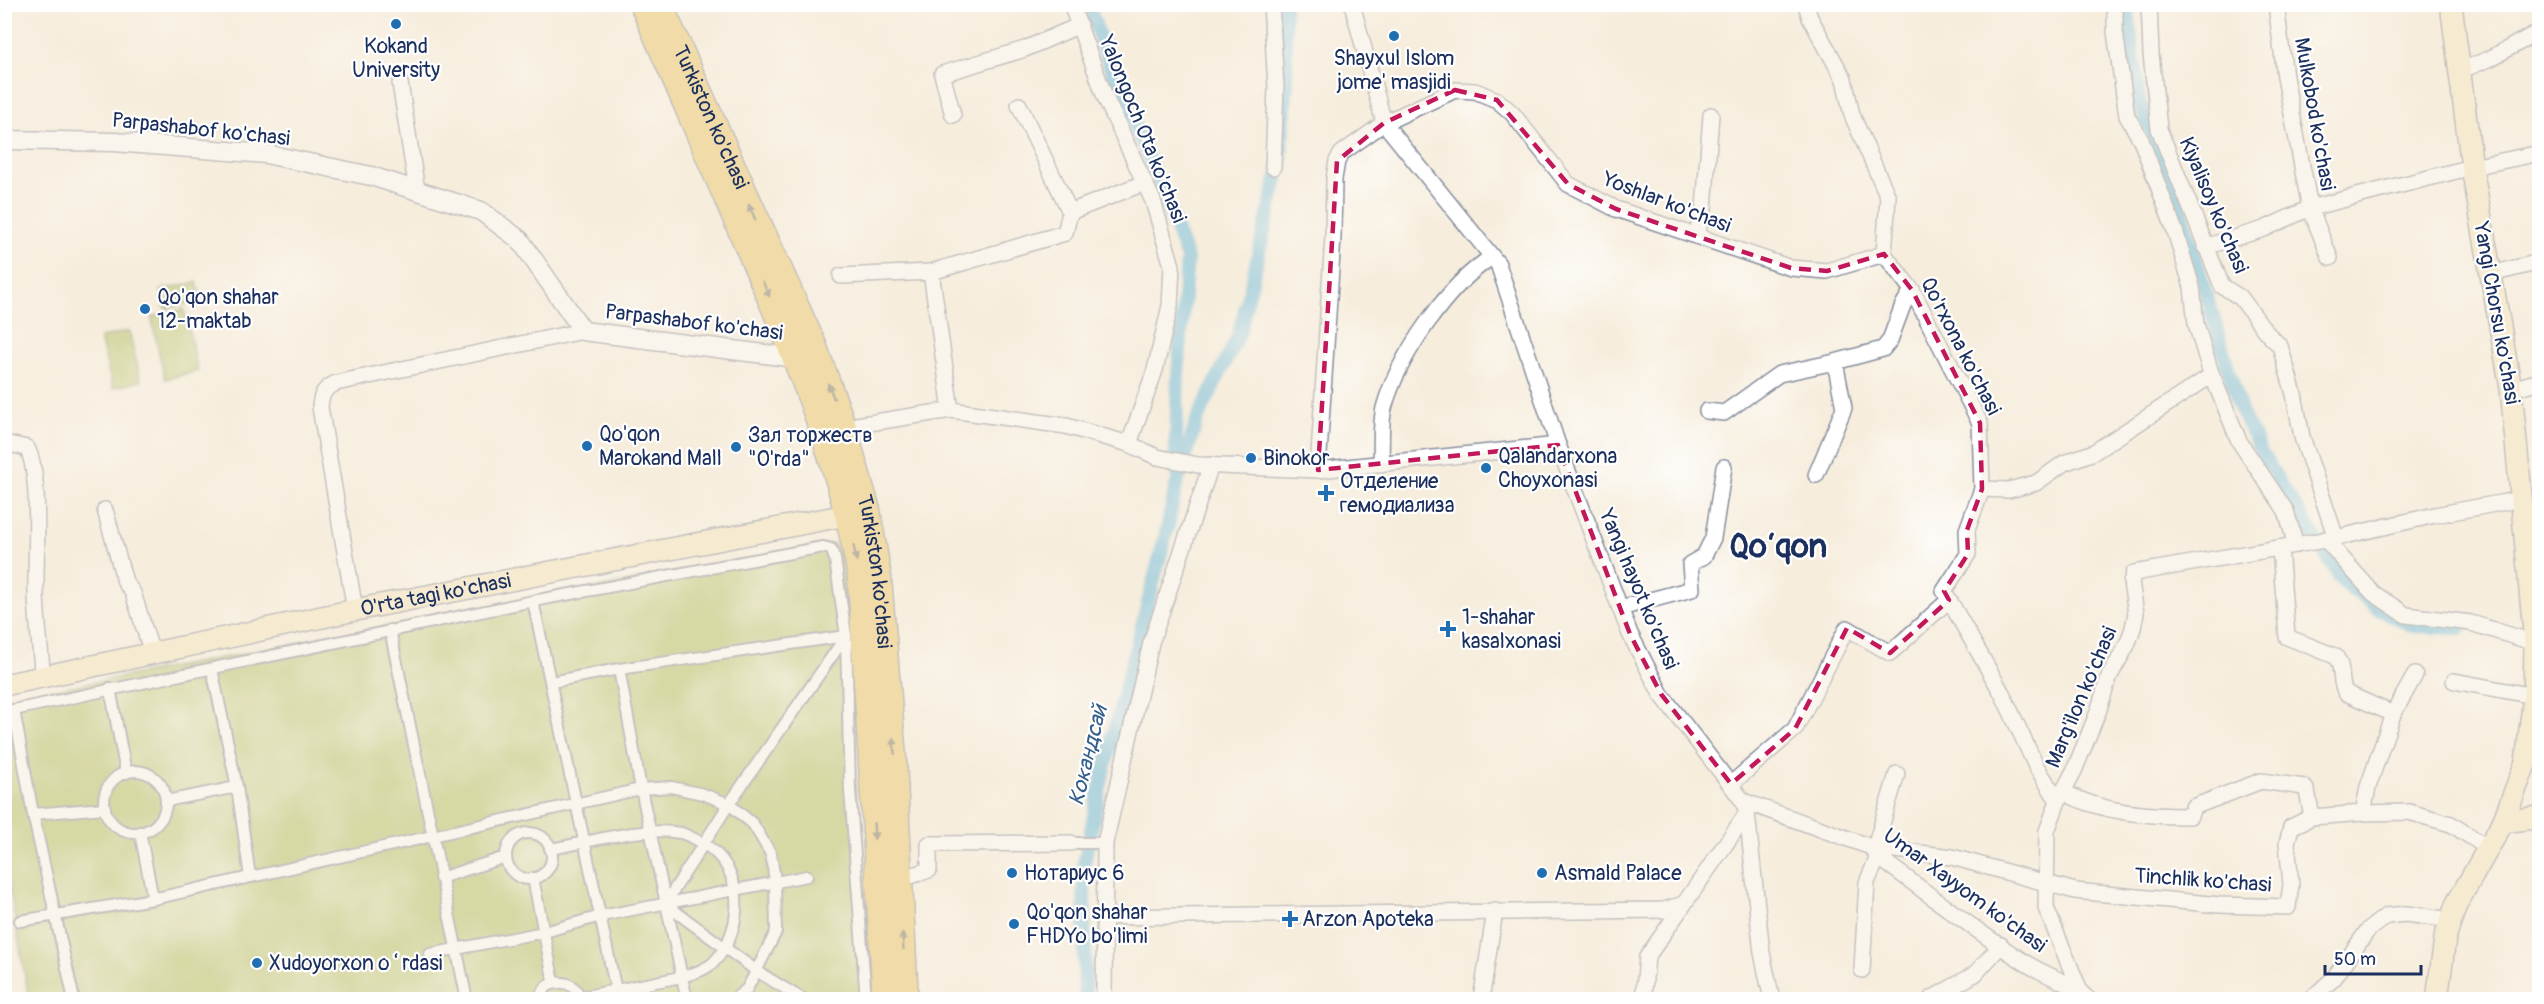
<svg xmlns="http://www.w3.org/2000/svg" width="2544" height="1004" font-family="Pangolin,sans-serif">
<rect width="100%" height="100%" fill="#fff"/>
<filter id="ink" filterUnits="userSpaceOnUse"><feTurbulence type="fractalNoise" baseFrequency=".0167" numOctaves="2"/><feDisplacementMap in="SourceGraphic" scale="12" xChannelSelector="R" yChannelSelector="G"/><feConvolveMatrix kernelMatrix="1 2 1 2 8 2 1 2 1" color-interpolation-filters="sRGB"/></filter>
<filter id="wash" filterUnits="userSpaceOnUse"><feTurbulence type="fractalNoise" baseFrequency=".008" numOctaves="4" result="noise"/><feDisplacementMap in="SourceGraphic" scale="24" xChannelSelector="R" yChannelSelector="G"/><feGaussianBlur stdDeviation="1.35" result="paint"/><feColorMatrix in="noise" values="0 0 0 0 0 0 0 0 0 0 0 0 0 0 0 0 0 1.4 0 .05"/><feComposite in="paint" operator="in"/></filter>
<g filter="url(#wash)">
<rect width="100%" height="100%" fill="#f6eddc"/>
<!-- green -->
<g fill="#b1c063" stroke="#667860" stroke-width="1.5">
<polygon points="197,282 201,300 165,309 161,290"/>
<polygon points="184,309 198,371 165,379 151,317"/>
<polygon points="129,331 141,381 113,388 100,338"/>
<polygon points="833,543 841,556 847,603 859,876 870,929 875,999 29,999 5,863 4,699"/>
</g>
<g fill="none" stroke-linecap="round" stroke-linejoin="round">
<!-- canal -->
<g stroke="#62b8df" stroke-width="14">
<polyline points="1088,4 1110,67 1157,178 1187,258 1178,375 1175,470"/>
<polyline points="2127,4 2139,102 2176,193 2241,411 2263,456 2343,582 2379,609 2413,626 2460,628"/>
<polyline points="1085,1000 1084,863 1103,773 1168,526 1175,490 1197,420 1239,334 1280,166 1287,84 1284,4"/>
</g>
</g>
</g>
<g filter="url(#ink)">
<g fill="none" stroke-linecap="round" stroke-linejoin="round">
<defs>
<g id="pedestrian">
<polyline points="533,601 618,1000"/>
<polyline points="390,630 467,1000"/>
<polyline points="212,669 237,787 250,877"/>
<polyline points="619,669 641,789 687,1000"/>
<polyline points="551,682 619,669 846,636"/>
<polyline points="110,688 126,773"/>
<polyline points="14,710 33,814 74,1000"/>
<polyline points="4,712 533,601 823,547 831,549 835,559 846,636 850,790 866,1000"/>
<circle cx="135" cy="802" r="31"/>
<polyline points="166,801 237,787"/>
<polyline points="33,814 105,808"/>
<polyline points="140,832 153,899"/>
<circle cx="529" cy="856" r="23"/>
<polyline points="1071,843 1105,843"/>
<path d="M550 849C592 842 639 826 681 833 688 835 696 840 702 843 745 866 746 928 714 962 706 970 692 974 681 977L581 997"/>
<polyline points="440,878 506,857"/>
<polyline points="533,878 554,983"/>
<polyline points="20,921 153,899 641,789 671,787 703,794 729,804 753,824 771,854 775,881 776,932 747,989 733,1000"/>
<polyline points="430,954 544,932 601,916 807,876"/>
<path d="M537 1000 547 986C562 979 576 983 581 1000"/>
<polyline points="804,1000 758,972 665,904 729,804 846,636"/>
</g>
<g id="minor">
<polyline points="1071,4 1105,97 1153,201 1172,266 1170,306 1155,370 1129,444"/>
<polyline points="1271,4 1276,87 1273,167"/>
<polyline points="1806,4 1810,18 1844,79 1852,115 1888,197 1884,254 1912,290 1980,423 1982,489 1967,530 1968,554 1944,591 2003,695 2036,766 2058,801"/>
<polyline points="2115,4 2115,32 2127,116 2141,140 2175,231 2192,287 2196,324 2210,370 2239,441 2286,511 2296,545"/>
<polyline points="2149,4 2151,54 2159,129 2222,286 2241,298 2266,332 2280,346 2294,394 2302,437 2336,538"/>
<polyline points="2276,4 2285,77 2310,208 2472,167 2540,153"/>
<polyline points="2459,71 2489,59 2540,31"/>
<polyline points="400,83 417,191"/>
<polyline points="1019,105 1070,212"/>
<polyline points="953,115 942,74 1025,49 1080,25"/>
<polyline points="1696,236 1704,209 1711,115"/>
<polyline points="2205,247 2264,229 2310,208 2330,258"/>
<polyline points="2491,274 2540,262"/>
<polyline points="841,276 931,272"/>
<polyline points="2511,389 2540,381"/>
<polyline points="951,410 931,272 1065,233 1070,212 1144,183"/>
<polyline points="1707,411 1724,413 1779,374 1835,362 1883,349 1890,340 1903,305 1912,290"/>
<polyline points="844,427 951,410 1066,426 1129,444 1157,457 1198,465 1318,470 1558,445"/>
<path d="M4 443 27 448C42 475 35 560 36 594 37 622 40 649 43 677"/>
<path d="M1381 464C1382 446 1380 425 1384 408 1398 357 1447 285 1492 257"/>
<polyline points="1318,470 1333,237 1334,179 1337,161 1342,153 1384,123 1455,90 1475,91 1497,100 1512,113 1568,184 1616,209 1791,268 1827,271 1884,254"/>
<polyline points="1816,475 1844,408 1835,362"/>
<polyline points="1982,489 2009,490 2036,483 2064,463 2094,452 2212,375"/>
<polyline points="105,510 125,582 133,593 152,653"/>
<polyline points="2325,539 2373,593 2406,615 2471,623 2535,643"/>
<path d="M2280 548 2287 637 2335 656C2345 667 2338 682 2346 693L2393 714 2368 787 2363 813"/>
<polyline points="1620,608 1692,589 1690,564 1704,556 1713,538 1724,467"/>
<path d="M355 610 320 407C321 394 324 389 336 383L583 331"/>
<polyline points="2454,681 2534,696"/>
<polyline points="2393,714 2415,675"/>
<polyline points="1731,784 1795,729 1847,628 1890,653 1949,600"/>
<path d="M2063 792C2103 813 2145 816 2190 816L2193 807 2261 781 2304 787 2307 791 2312 817"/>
<path d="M1743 801 1871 847 1878 857C1928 893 1977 933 2029 965 2049 977 2072 983 2089 1000"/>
<polyline points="1747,813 1762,953 1772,1000"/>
<polyline points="1871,847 1952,857 2075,891 2220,905 2288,907 2291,884 2287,843 2291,827 2312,817 2363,813 2409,812 2451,824 2488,848"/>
<polyline points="1875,847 1897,774"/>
<polyline points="901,879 929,870 929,844 1071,843"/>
<polyline points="1103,917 1664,910 1684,904 1747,813 1743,801 1661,694 1630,634 1558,445 1498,264 1384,123 1352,4"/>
<polyline points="1862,970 1867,882 1878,857"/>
<polyline points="1931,999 1975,974 2001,945"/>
<polyline points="1104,1000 1105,843 1151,643 1211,465"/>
<polyline points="1481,1000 1495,911"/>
<polyline points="1643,1000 1647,957 1684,904"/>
<polyline points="2076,1000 2080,991 2046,908 2047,831 2058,801 2074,771 2098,712 2109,677 2127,645 2133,628 2136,613 2131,582 2134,573 2336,538 2435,515 2522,499"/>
<polyline points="2310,1000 2334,978 2368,930 2386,916 2406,914 2451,920"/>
</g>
<polyline id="tertiary" points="4,140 114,142 266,154 371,176 481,211 520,240 583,331 796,358"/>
<g id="secondary">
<path id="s1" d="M4 685 355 610 862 512"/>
<polyline points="2503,822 2540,817"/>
<polyline points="2437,1000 2445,938 2456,905 2503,822 2526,762 2534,696 2535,643 2511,389 2472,167 2451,4"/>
</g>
<g id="primary">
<path d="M642 4C677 85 712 166 747 246 794 353 841 461 860 577L885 1000"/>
<path id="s2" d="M660 4 814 345 844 427 868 510 879 578 894 758 906 1000"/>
</g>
</defs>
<!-- pedestrian casing -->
<use href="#pedestrian" stroke="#888e9d" stroke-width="14"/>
<!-- minor casing -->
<use href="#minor" stroke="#888e9d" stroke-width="18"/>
<!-- tertiary casing -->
<use href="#tertiary" stroke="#888e9d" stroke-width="21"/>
<!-- secondary casing -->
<use href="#secondary" stroke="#888e9d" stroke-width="24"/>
<!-- primary casing -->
<use href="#primary" stroke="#888e9d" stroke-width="27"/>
<!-- pedestrian -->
<use href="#pedestrian" stroke="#fff" stroke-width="10"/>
<!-- minor -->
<use href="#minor" stroke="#fff" stroke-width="15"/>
<!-- tertiary -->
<use href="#tertiary" stroke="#fff" stroke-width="18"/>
<!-- secondary -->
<use href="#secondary" stroke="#f7e8c3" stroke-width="21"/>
<!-- primary -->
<use href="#primary" stroke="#eac669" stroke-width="24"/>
</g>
<!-- one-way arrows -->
<defs><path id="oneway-solid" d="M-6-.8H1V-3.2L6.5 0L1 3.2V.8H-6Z" transform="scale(1.5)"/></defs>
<g fill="#787363">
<use href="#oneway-solid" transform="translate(752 212) rotate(-114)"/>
<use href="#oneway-solid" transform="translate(766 289) rotate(66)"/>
<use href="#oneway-solid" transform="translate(831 391) rotate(-111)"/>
<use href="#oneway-solid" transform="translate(855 553) rotate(79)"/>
<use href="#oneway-solid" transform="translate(894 746) rotate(-95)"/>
<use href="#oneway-solid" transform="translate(874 831) rotate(87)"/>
<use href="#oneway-solid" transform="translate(903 941) rotate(-93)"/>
</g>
</g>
<!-- marked area -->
<path d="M0 0H2544V1004H0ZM1455 90 1497 100 1568 184 1616 209 1791 268 1827 271 1884 254 1912 290 1980 423 1982 489 1967 530 1968 554 1944 591 1949 600 1890 653 1847 628 1795 729 1731 784 1661 694 1630 634 1558 445 1318 470 1337 161 1384 123Z" fill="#f6eddc" fill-opacity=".55" fill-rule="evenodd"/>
<path fill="none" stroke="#c2185b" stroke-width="4.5" stroke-dasharray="12 8" stroke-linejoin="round" d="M1455 90 1497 100 1568 184 1616 209 1791 268 1827 271 1884 254 1912 290 1980 423 1982 489 1967 530 1968 554 1944 591 1949 600 1890 653 1847 628 1795 729 1731 784 1661 694 1630 634 1558 445 1318 470 1337 161 1384 123Z"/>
<!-- markers -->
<g fill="#1f6fb2" stroke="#fff" stroke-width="2">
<circle cx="396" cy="24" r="6"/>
<circle cx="1394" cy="36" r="6"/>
<circle cx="145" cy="309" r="6"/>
<circle cx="587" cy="446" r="6"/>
<circle cx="736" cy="447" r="6"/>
<circle cx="1251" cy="458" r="6"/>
<circle cx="1486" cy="468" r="6"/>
<path d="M1323 484h6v6h6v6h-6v6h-6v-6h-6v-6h6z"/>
<path d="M1445 620h6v6h6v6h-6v6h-6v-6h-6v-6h6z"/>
<circle cx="1012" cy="873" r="6"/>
<circle cx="1542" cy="873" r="6"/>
<path d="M1287 910h6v6h6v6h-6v6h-6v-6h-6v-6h6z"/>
<circle cx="1014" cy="924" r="6"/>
<circle cx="257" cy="963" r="6"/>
</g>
<g text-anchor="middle" stroke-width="4.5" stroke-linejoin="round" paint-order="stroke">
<!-- poi labels -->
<g font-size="21" fill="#1b2f5e" stroke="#fff" text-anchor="start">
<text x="396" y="53" text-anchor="middle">Kokand<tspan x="396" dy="24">University</tspan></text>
<text x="1394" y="65" text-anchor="middle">Shayxul Islom<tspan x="1394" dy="24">jome' masjidi</tspan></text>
<text x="157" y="304">Qo'qon shahar<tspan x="157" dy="24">12-maktab</tspan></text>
<text x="599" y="441">Qo'qon<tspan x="599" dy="24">Marokand Mall</tspan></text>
<text x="748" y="442">Зал торжеств<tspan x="748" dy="24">"O'rda"</tspan></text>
<text x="1498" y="463">Qalandarxona<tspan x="1498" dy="24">Choyxonasi</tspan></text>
<text x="1263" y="465">Binokor</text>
<text x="1340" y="488">Отделение<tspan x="1340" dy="24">гемодиализа</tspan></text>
<text x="1462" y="624">1-shahar<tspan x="1462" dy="24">kasalxonasi</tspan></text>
<text x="1024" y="880">Нотариус 6</text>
<text x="1554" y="880">Asmald Palace</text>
<text x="1026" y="919">Qo'qon shahar<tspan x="1026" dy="24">FHDYo bo'limi</tspan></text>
<text x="1302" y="926">Arzon Apoteka</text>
<text x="269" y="970">Xudoyorxon oʻrdasi</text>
</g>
<!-- street labels -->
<g font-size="21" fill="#1b2f5e" stroke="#fff">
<text transform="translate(2315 114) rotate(80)" y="7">Mulkobod ko'chasi</text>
<text dy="7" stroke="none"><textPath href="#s2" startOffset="124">Turkiston ko'chasi</textPath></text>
<text transform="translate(201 129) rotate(6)" y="7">Parpashabof ko'chasi</text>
<text transform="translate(1143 129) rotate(68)" y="7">Yalongoch Ota ko'chasi</text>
<text transform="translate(1667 202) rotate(21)" y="7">Yoshlar ko'chasi</text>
<text transform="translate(2214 205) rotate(67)" y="7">Kiyalisoy ko'chasi</text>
<text transform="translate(2497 313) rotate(80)" y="7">Yangi Chorsu ko'chasi</text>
<text transform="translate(694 322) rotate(7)" y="7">Parpashabof ko'chasi</text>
<text transform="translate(1961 346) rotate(63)" y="7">Qo'rxona ko'chasi</text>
<text dy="7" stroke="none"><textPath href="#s2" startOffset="610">Turkiston ko'chasi</textPath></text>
<text transform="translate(1639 589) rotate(67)" y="7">Yangi hayot ko'chasi</text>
<text dy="7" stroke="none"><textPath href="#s1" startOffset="441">O'rta tagi ko'chasi</textPath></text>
<text transform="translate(2081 697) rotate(-67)" y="7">Marg'ilon ko'chasi</text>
<text transform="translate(2203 880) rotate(4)" y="7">Tinchlik ko'chasi</text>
<text transform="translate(1965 890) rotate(36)" y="7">Umar Xayyom ko'chasi</text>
</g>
<!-- water labels -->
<g font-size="22" font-style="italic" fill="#345f8b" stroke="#fff">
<text transform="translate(1087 755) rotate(-76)" y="8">Кокандсай</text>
</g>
<!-- town labels -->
<g font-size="33" font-weight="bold" fill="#1b2f5e" stroke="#fff">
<text x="1778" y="557">Qo‘qon</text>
</g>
</g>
<!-- margin -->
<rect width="2544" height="1004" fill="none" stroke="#fff" stroke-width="24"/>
<!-- scale -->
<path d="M2325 965v9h96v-9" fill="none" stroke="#1b2f5e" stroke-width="3"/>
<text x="2334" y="965" font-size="18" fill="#1b2f5e" stroke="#ffffff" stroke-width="4.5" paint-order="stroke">50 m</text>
</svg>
